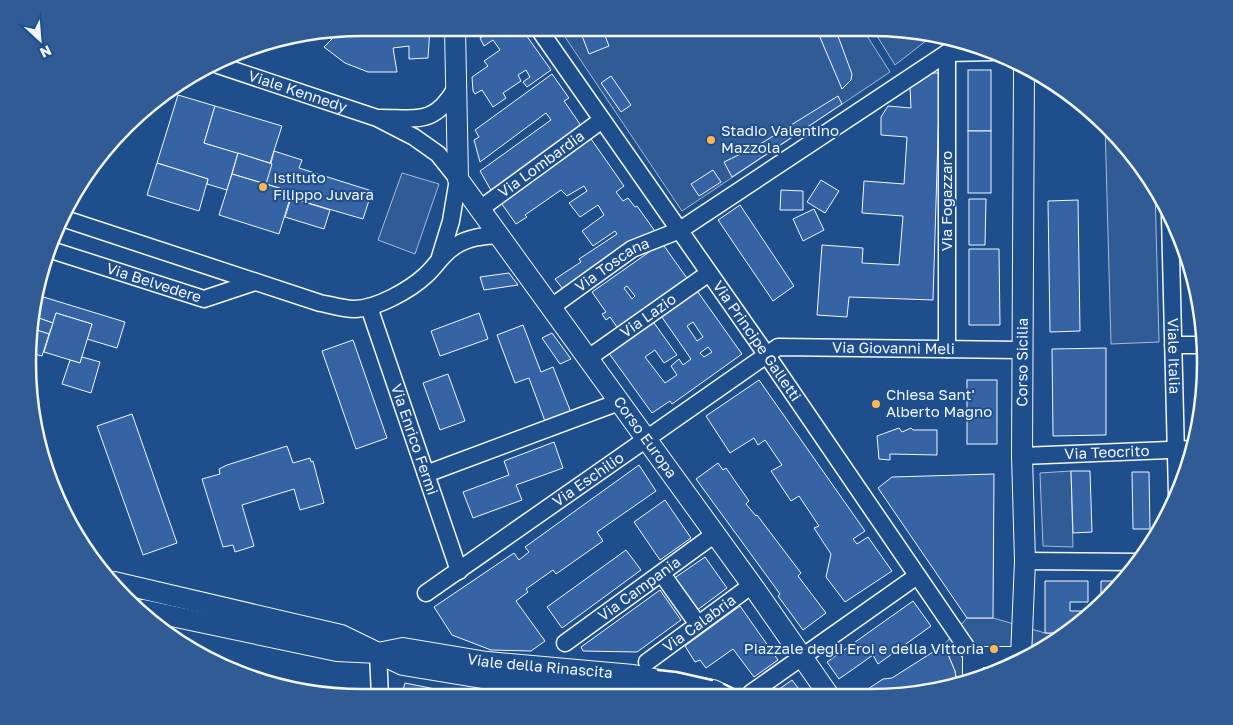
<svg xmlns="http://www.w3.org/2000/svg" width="1233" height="725" font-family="'Golos Text',sans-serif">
<rect width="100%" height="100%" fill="#1f4e8c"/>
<!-- built -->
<g fill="#305b95" stroke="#a8bbd7">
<polygon points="559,28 862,28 890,72 682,211"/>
<polygon points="872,28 893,28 939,38 927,40 895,65"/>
<polygon points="1105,124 1149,176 1155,188 1159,342 1111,344"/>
<polygon points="402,173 439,184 415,254 378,240"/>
<polygon points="1071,471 1073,547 1043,546 1040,473"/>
<polygon points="967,618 993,618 1045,633 1064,633 1038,652 978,680 957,684 955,671 944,645"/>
</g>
<!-- building -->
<g fill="#3563a3" stroke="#f2f6ff" fill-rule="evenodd">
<polygon points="362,28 430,28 428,58 409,59 409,46 393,48 397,72 368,72 345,63 324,47 340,31"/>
<polygon points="484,28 521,28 551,70 527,87 523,82 530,77 526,70 518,75 521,81 503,93 506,98 493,107 482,90 475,94 473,91 472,77 488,66 484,61 500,50 493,40 484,46 480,38 488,34"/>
<polygon points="579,28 602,28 609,46 589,54"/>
<polygon points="816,28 835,28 852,74 851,80 842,89"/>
<rect x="968" y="70" width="23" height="61"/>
<polygon points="929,73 940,73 933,300 849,297 847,317 817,315 822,245 863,248 862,263 899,265 903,216 862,213 864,181 904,184 907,137 881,135 881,117 888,106 911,108 910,87"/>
<polygon points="552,74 569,98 564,101 582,127 492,192 480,171 551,120 546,113 480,162 474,140 479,137 475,130"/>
<polygon points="611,76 631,105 621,112 601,83"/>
<polygon points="178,95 215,106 204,143 238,153 227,190 207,184 208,179 157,163"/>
<polygon points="838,96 842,104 732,177 724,162 757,146"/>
<polygon points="215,106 282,126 270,163 204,143"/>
<rect x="968" y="131" width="23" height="62"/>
<polygon points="589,136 624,186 616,192 623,201 628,198 635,207 637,206 657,234 563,289 555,279 581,262 579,259 617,234 615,231 593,246 582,231 604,215 598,205 580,217 569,203 587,191 584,186 567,196 561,190 525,215 527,217 516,224 499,200"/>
<polygon points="274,151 302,160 299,168 372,191 363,219 291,198 292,192 266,184"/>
<polygon points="238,153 272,164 266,184 232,174"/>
<polygon points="157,163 208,179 199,211 147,195"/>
<polygon points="713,170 721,182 699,196 691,184"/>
<polygon points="89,171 82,195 76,193 84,176"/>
<polygon points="232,174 292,192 279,234 219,215"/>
<polygon points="821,180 839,191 825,213 807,202"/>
<polygon points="781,190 803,191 803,210 780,210"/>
<polygon points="291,198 330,210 324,229 285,217"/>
<polygon points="969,199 986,199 985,245 969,245"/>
<polygon points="1078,200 1080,331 1050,332 1048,201"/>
<polygon points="740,205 794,286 773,301 718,220"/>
<polygon points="814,209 824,230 803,241 793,219"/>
<path d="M662 243 689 281 619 330 610 317 606 320 602 314 606 312 592 292ZM627 286 635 296 632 299 624 288Z"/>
<polygon points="969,249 999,249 1000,325 969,325"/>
<polygon points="509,273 518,285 484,290 480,277"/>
<path d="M695 288 742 354 672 404 670 401 652 413 608 352 652 320 677 355 664 363 655 350 645 357 665 383 677 375 671 366 679 359 683 365 691 359 659 313ZM693 322 703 337 697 341 687 326ZM708 347 712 352 704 357 700 353Z"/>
<polygon points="37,295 125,322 117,348 87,339 92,324 56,313 53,323 35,317"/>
<polygon points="56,313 92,324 80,363 44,352"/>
<polygon points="479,313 488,339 440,356 431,331"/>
<polygon points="39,318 53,323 49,334 35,330"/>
<polygon points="523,325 541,372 553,367 572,415 546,424 529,378 515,383 497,335"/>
<polygon points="34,329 49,334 42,356 31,353"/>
<polygon points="552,333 571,359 560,364 542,338"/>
<polygon points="353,340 387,438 356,449 322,351"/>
<polygon points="1106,348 1106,435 1053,436 1052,349"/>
<polygon points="82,357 100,362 91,393 62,384 70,360 80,363"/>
<polygon points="448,374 465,421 440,430 423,383"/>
<polygon points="759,380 865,531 853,539 857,544 868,537 892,571 845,602 826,577 831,554 814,528 819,526 799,496 791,501 771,471 782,465 765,440 758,445 754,438 730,453 706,416"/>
<rect x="967" y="380" width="30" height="64"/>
<polygon points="132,414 177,543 143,555 97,426"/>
<polygon points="899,428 902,432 911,428 913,430 937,430 937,455 890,454 890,460 879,459 877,436"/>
<polygon points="554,442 563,468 516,485 522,500 473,518 463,492 509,475 504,461"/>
<polygon points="287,446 293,463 310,458 311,462 313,461 324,503 300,510 294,489 242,505 254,546 235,552 233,545 223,547 202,479 220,474 219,469 227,465"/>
<polygon points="718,463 723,470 726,468 749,501 746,504 756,516 757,515 801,573 798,576 826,613 803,630 778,596 780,594 696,479"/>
<polygon points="639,465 656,491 597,532 603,541 556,574 553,570 526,589 528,592 516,601 545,641 531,651 491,650 452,635 434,607 514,553 519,560 529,552 525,547"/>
<polygon points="1071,471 1090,471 1092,532 1073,533"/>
<polygon points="1132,472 1149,472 1150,529 1133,529"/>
<polygon points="994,474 993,618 967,618 878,488 892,477"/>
<polygon points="665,500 691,538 660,560 634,522"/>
<polygon points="626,550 641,570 562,628 547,607"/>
<polygon points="705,557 727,588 696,611 673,579"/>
<polygon points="1045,581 1088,581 1088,602 1070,602 1070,611 1088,611 1088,614 1064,633 1045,633"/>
<polygon points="1101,581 1122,581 1101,604"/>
<polygon points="660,590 681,620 637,652 583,651 581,647"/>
<polygon points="913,601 931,626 878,664 873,655 839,679 827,662"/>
<polygon points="740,606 778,660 754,677 733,649 706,668 700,660 695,662 685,646"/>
<polygon points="944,645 955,671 957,684 893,697 856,697 883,679 892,678"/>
<polygon points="792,680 805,697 768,697"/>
<polygon points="405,683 465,695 464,697 398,697 401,696"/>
</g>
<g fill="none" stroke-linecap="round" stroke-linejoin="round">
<defs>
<g id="minor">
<path id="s1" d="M538 28 766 354 973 657"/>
<path id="s2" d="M218 65 377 118 414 137 438 154 458 179 451 221 440 257"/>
<path d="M380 118C419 118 434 125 456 88"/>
<path id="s3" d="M480 209 602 120"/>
<path id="s4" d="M1170 216 1177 495"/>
<path d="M65 219 320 303C331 305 343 309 354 309 376 309 410 290 426 275 436 266 442 254 455 246 469 237 483 236 499 235"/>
<path id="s5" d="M51 250 204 299 255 282"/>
<path id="s6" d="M369 307 459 571"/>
<path id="s7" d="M550 308 632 249 680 230 947 53 992 52"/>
<polyline points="1173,345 1204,345"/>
<polyline points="947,349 947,53"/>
<path id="s8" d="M587 359 709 273"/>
<path id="s9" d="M1022 456 1193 449"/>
<polyline points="426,474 619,402"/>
<polyline points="1025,561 1138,562"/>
<polyline points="662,574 697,623"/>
<path id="s10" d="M426 593 778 347 1022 350"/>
<path id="s11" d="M565 643 715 534"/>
<polyline points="378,653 380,697"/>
<path id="s12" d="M647 662 752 585"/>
<polyline points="751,693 917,576"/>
</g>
<g id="tertiary">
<path id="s13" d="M455 28 458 179 752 585 830 697"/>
<path id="s14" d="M114 582 341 635 378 653 403 648 487 662 633 675 713 690 728 697"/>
<polyline points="143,610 337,651 378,653 403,665 506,682 659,697"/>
<path id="s15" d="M1021 657 1025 561 1022 456 1024 68"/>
<polyline points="973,681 973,657 1029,657"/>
</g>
</defs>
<!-- minor casing -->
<use href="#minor" stroke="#f2f6ff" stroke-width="19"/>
<!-- tertiary casing -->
<use href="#tertiary" stroke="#f2f6ff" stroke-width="22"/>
<!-- minor -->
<use href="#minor" stroke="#1f4e8c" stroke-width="16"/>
<!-- tertiary -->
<use href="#tertiary" stroke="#1f4e8c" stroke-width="20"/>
<!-- wall -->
<g stroke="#f2f6ff" stroke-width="2.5">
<polyline points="658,670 677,672 712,680"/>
<polyline points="724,684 746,695"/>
</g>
</g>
<!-- markers -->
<g fill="#ffb74d" stroke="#1f4e8c" stroke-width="2">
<circle cx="711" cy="140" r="5"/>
<circle cx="263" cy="187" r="5"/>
<circle cx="876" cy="404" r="5"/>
<circle cx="994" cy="649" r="5"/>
</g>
<g text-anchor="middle" stroke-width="4" stroke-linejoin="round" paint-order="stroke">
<!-- street labels -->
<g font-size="15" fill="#f2f6ff" stroke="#1f4e8c">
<text dy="5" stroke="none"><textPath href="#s2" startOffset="84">Viale Kennedy</textPath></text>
<text dy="5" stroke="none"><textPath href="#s3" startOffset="76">Via Lombardia</textPath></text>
<text transform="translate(947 201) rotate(-90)" y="5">Via Fogazzaro</text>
<text dy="5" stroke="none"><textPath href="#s7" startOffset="76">Via Toscana</textPath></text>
<text dy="5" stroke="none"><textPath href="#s5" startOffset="108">Via Belvedere</textPath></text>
<text dy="5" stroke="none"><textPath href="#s8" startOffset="75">Via Lazio</textPath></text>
<text dy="5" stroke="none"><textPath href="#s1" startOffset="382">Via Principe Galletti</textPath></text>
<text dy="5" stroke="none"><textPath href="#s10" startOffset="545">Via Giovanni Meli</textPath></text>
<text dy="5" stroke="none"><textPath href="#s4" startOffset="140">Viale Italia</textPath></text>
<text dy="5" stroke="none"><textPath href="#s15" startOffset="295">Corso Sicilia</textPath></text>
<text dy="5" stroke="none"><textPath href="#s13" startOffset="470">Corso Europa</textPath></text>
<text dy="5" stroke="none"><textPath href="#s6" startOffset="140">Via Enrico Fermi</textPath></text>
<text dy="5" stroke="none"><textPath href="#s9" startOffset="85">Via Teocrito</textPath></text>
<text dy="5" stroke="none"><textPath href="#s10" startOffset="198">Via Eschilio</textPath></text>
<text dy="5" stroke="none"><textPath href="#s11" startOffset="92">Via Campania</textPath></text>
<text dy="5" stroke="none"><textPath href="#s12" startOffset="65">Via Calabria</textPath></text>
<text dy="5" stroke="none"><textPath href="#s14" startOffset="438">Viale della Rinascita</textPath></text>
</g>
<!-- poi labels -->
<g font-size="15" fill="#f2f6ff" stroke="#1f4e8c" text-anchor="start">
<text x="721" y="136">Stadio Valentino<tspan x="721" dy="17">Mazzola</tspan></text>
<text x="273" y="183">Istituto<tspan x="273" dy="17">Filippo Juvara</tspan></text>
<text x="886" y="400">Chiesa Sant'<tspan x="886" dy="17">Alberto Magno</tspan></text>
<text x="984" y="654" text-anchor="end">Piazzale degli Eroi e della Vittoria</text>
</g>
</g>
<!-- crop -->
<path d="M0 0H1233V725H0ZM362 36H871A326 326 0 0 1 1197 362V363A326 326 0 0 1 871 689H362A326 326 0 0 1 36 363V362A326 326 0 0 1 362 36Z" fill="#305b95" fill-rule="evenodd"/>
<path fill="none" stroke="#f2f6ff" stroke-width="2.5" d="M362 36H871A326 326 0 0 1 1197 362V363A326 326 0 0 1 871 689H362A326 326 0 0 1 36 363V362A326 326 0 0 1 362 36Z"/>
<!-- north arrow -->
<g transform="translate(40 40) rotate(154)" stroke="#1f4e8c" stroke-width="4" paint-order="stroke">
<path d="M0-4L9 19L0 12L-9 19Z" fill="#f2f6ff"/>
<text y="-8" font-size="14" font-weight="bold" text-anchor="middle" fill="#f2f6ff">N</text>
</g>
</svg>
